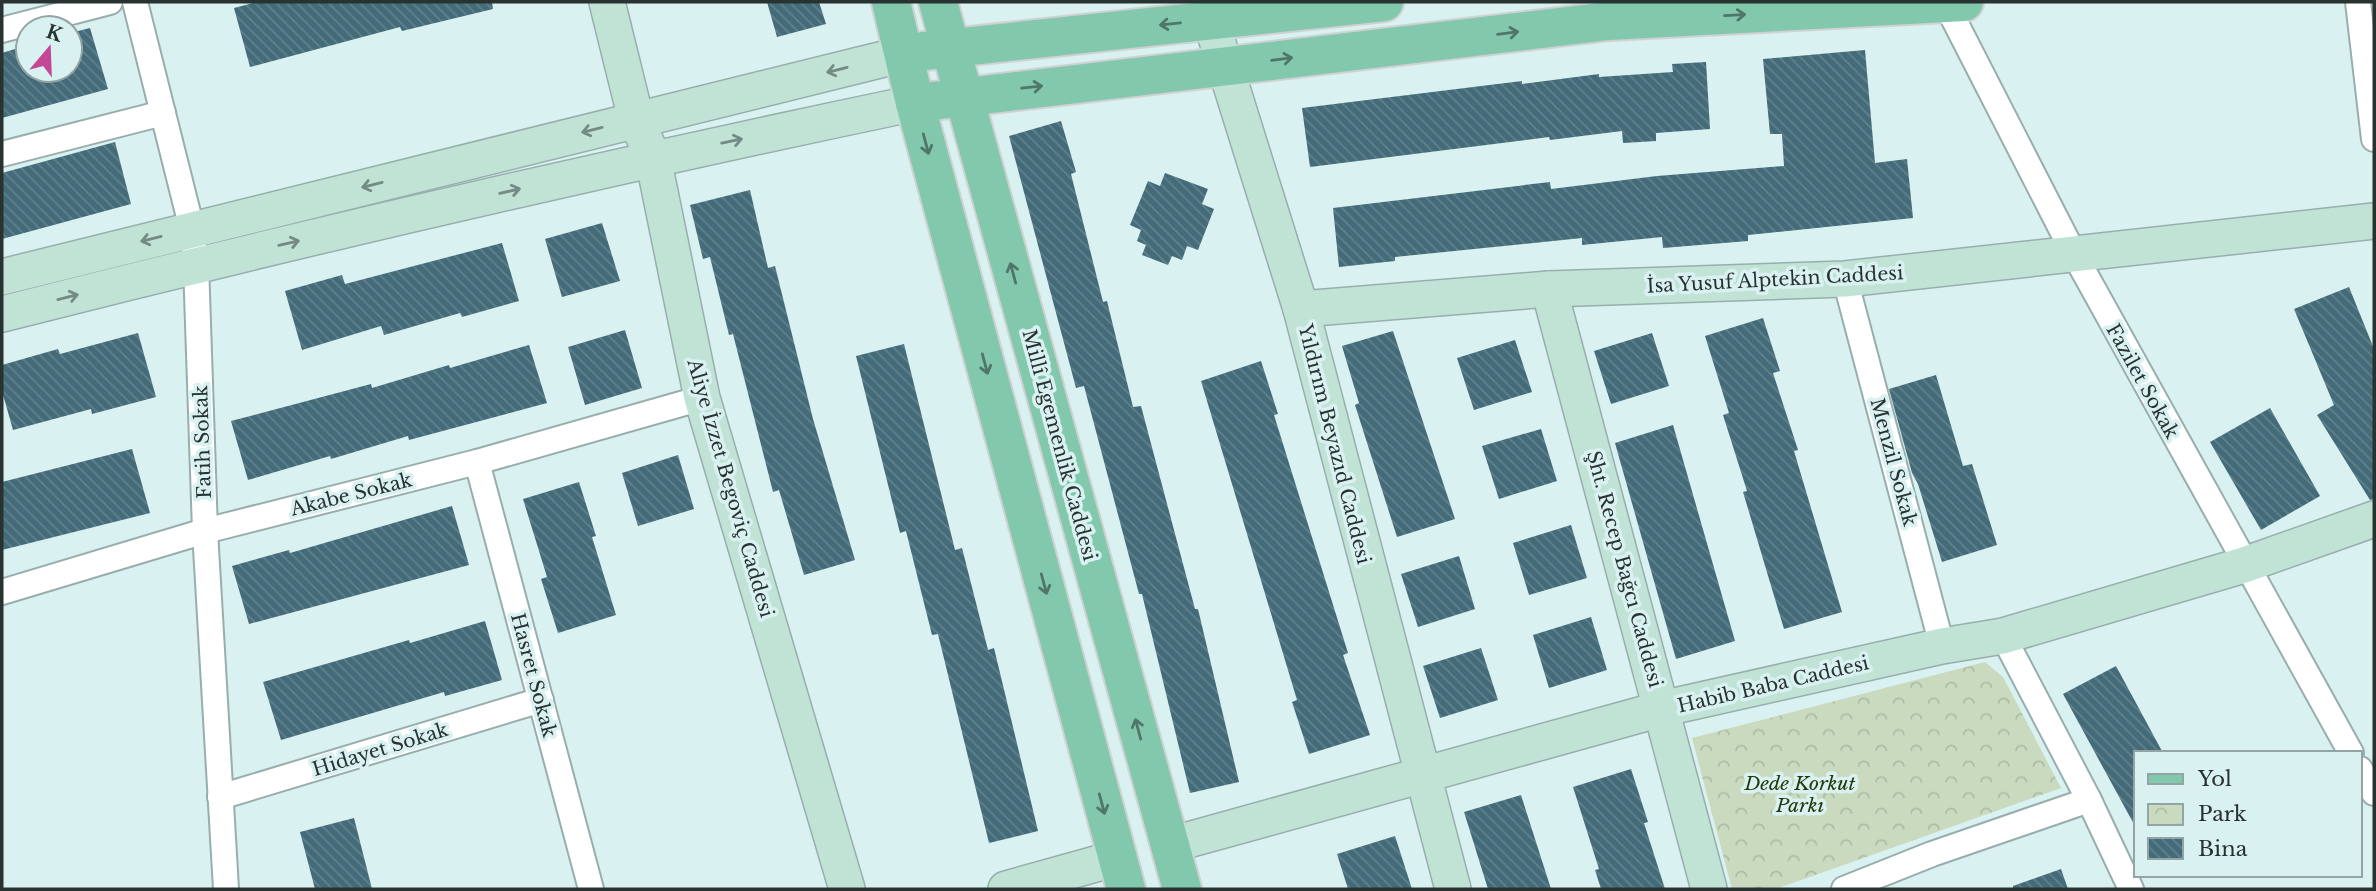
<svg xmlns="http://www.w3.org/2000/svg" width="2376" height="891" font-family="'Libre Baskerville',serif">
<defs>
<pattern id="park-crowns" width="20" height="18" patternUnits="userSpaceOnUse" patternTransform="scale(1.75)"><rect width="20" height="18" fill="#c9dabf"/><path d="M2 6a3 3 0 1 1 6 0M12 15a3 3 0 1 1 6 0" fill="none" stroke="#adbca5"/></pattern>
<pattern id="building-back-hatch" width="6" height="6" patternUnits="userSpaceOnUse" patternTransform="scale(1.75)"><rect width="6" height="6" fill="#446b79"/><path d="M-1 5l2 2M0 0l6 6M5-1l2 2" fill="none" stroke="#62818b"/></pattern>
</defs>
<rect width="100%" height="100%" fill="#d9f1f0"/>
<!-- park -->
<polygon fill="url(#park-crowns)" points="1985,662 2003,677 2061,788 1776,889 1732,889 1692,738"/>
<!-- building -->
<g fill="url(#building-back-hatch)">
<polygon points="257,2 492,2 493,9 402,31 400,27 250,67 234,8"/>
<polygon points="767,2 819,2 826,24 777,37"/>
<polygon points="90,28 108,89 2,118 2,53 28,45 28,70 70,70 70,33"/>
<polygon points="1865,50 1875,163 1907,159 1913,218 1748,235 1748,241 1663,248 1662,237 1582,245 1582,238 1395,257 1395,261 1339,267 1333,208 1550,182 1551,189 1657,176 1784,166 1782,134 1770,134 1763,59"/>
<polygon points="1706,62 1710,129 1656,133 1656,141 1623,143 1622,131 1550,140 1549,137 1310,167 1302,108 1522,81 1522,84 1599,74 1599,77 1673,72 1672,64"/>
<polygon points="1061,121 1076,172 1071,174 1103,302 1107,301 1133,407 1141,406 1195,609 1198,609 1239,782 1190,793 1142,594 1139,594 1084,386 1076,388 1009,136"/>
<polygon points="115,142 131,204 2,239 2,173"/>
<polygon points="1165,173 1208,189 1202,204 1214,209 1198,250 1187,246 1182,260 1172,256 1168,265 1142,255 1146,245 1137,241 1141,230 1130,225 1148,181 1160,186"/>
<polygon points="750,190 768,268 775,266 813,419 855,560 804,575 779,490 773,492 733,334 729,335 710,257 703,259 690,205"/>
<polygon points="602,223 620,281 562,297 545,239"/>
<polygon points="502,243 519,301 462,317 460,313 384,335 381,326 302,350 285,291 342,275 345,284"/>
<polygon points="2349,287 2374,349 2374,499 2370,500 2317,415 2334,405 2294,309"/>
<polygon points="1763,318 1780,371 1773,373 1798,450 1794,451 1842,612 1784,629 1743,492 1747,491 1723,415 1729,413 1705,336"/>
<polygon points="625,330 642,388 585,405 568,347"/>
<polygon points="1393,331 1455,519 1397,537 1355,405 1359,403 1342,346"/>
<polygon points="138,333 156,397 92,414 91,409 13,430 2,391 2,365 58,349 60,354"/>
<polygon points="1652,333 1669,386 1611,404 1594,351"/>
<polygon points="1515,340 1532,392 1474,410 1457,358"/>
<polygon points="904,344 955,550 962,548 988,650 994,648 1038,831 989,843 938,634 932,635 906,531 900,533 856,356"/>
<polygon points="529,345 547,403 409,440 408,436 331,459 330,456 248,480 231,421 371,384 372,388 449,365 450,368"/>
<polygon points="1261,361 1278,414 1274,415 1348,653 1343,655 1370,735 1309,754 1292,702 1297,700 1201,381"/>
<polygon points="1936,375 1963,466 1972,464 1997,545 1942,562 1918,484 1912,473 1889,389"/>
<polygon points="2270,408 2320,496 2261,530 2210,442"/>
<polygon points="1673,425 1735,641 1676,659 1615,443"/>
<polygon points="1541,429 1557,481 1499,499 1482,446"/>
<polygon points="132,449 150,513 2,550 2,482"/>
<polygon points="678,455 694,509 638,526 622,473"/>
<polygon points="579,482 596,536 592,537 616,615 558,633 541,579 547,577 523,499"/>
<polygon points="452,506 469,565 249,624 232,566 289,550 290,553"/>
<polygon points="1571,525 1587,578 1529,595 1513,543"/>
<polygon points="1459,556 1475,609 1418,627 1401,574"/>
<polygon points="1591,617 1607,670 1549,688 1533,635"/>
<polygon points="485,621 502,680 445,696 444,692 281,740 263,682 409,640 410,643"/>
<polygon points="1481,648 1498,700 1440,718 1423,666"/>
<polygon points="2116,666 2163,753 2136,753 2136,828 2063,694"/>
<polygon points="1631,769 1648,822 1644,823 1665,889 1601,889 1595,870 1599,869 1573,787"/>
<polygon points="1521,795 1551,889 1488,889 1464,812"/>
<polygon points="354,818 372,889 315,889 300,832"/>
<polygon points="1395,836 1412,889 1348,889 1337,854"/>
<polygon points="2061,869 2068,889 2013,889 2013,886"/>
</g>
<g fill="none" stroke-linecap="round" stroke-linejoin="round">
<defs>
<g id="street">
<polyline points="135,2 192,229 196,264 205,531 226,889"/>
<polyline points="2358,2 2374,139"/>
<polyline points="1946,4 2074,254 2351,753"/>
<polyline points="2,30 110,2"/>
<polyline points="2,154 163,113"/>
<polyline points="1845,279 1942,646"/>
<polyline points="477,462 591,889"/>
<polyline points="2,592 205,531 477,462 702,398"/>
<polyline points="2003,636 2089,800 2131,889"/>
<polyline points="2360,769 2374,793"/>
<polyline points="220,797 541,700"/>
<polyline points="1844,889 1932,854 2089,800"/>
</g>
<g id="secondary">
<polyline points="607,2 636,119 653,158 702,398 847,889"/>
<polyline points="1205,2 1301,309 1453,889"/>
<polyline points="2,277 904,54"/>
<polyline points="1549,289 1709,889"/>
<polyline points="1301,309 1549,289 1845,279 2374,221"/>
<path d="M2 314C305 237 609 167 915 103"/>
<polyline points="1170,845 1661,709 1942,646 2003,636 2244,565 2374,519"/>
<polyline points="1006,889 1117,858"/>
</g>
<g id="primary">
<polyline points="891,2 915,103 1126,889"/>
<polyline points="938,2 1182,889"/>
<polyline points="924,51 1384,2"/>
<polyline points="915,103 1609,21 1964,2"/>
</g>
</defs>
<!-- street casing -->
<use href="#street" stroke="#97aead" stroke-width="28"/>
<!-- secondary casing -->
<use href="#secondary" stroke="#97aead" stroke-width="38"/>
<!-- primary casing -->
<use href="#primary" stroke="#d0d2d2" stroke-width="42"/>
<!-- street -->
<use href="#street" stroke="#fff" stroke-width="24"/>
<!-- secondary -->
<use href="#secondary" stroke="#c1e3d6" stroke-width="35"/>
<!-- primary -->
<use href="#primary" stroke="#82c8ad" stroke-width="38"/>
</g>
<!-- one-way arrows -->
<defs><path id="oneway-shaft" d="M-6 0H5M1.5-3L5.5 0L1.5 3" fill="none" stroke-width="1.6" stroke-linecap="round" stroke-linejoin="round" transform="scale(1.75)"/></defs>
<g stroke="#507669">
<use href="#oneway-shaft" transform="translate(1735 15) rotate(-3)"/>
<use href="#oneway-shaft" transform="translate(1170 24) rotate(174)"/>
<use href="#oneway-shaft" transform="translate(1508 33) rotate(-7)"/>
<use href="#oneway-shaft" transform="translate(1282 59) rotate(-7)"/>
<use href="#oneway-shaft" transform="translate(1032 87) rotate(-6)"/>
<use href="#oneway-shaft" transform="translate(926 144) rotate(75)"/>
<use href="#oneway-shaft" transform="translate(1013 273) rotate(-105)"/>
<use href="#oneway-shaft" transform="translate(985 364) rotate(75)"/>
<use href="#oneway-shaft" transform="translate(1044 584) rotate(75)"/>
<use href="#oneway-shaft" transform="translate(1138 729) rotate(-105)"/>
<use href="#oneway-shaft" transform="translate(1102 804) rotate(75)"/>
</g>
<g stroke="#748a84">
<use href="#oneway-shaft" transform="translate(837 70) rotate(166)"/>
<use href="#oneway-shaft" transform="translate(592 130) rotate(166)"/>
<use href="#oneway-shaft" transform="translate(732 141) rotate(-12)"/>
<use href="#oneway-shaft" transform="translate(372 185) rotate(166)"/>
<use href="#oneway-shaft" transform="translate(510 191) rotate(-13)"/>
<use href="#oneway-shaft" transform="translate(151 239) rotate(166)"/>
<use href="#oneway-shaft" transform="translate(289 243) rotate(-13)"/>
<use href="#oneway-shaft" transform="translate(68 297) rotate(-14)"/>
</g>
<g text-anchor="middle" stroke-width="7" stroke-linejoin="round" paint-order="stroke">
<!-- street labels -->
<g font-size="19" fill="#283231" stroke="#d9f1f0">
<text transform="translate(1775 279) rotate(-3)" y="7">İsa Yusuf Alptekin Caddesi</text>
<text transform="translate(2143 381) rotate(61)" y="7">Fazilet Sokak</text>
<text transform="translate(202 442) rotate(-92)" y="7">Fatih Sokak</text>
<text transform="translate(1335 444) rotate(76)" y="7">Yıldırım Beyazıd Caddesi</text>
<text transform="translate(1060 445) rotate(75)" y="7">Millî Egemenlik Caddesi</text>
<text transform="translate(1894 462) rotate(75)" y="7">Menzil Sokak</text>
<text transform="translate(731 488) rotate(74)" y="7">Aliye İzzet Begoviç Caddesi</text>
<text transform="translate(351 494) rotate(-14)" y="7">Akabe Sokak</text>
<text transform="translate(1625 569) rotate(75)" y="7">Şht. Recep Bağcı Caddesi</text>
<text transform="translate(534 675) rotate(75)" y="7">Hasret Sokak</text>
<text transform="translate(1773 684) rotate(-13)" y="7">Habib Baba Caddesi</text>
<text transform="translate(380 749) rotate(-17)" y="7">Hidayet Sokak</text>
</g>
<!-- park labels -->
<g font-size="19" font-style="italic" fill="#203908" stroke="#d9f1f0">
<text x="1800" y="790">Dede Korkut<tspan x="1800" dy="22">Parkı</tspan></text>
</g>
</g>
<!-- border -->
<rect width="2376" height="891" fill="none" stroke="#283231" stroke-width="7"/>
<!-- legend -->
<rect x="2134" y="751" width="228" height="126" fill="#d9f1f0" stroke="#92a5a4" stroke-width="2"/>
<rect x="2148" y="774" width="35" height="10" fill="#82c8ad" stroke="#92a5a4" stroke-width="2"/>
<text x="2198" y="786" font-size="21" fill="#283231">Yol</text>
<rect x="2148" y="804" width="35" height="21" fill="url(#park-crowns)" stroke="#92a5a4" stroke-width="2"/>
<text x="2198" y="821" font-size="21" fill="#283231">Park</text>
<rect x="2148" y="838" width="35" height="21" fill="url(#building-back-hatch)" stroke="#92a5a4" stroke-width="2"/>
<text x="2198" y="856" font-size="21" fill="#283231">Bina</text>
<!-- north arrow -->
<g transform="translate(49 49) rotate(19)"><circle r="33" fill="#d9f1f0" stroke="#92a5a4" stroke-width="2"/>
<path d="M0-5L12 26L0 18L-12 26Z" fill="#c44797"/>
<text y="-10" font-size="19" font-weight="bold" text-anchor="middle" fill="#283231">K</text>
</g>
</svg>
